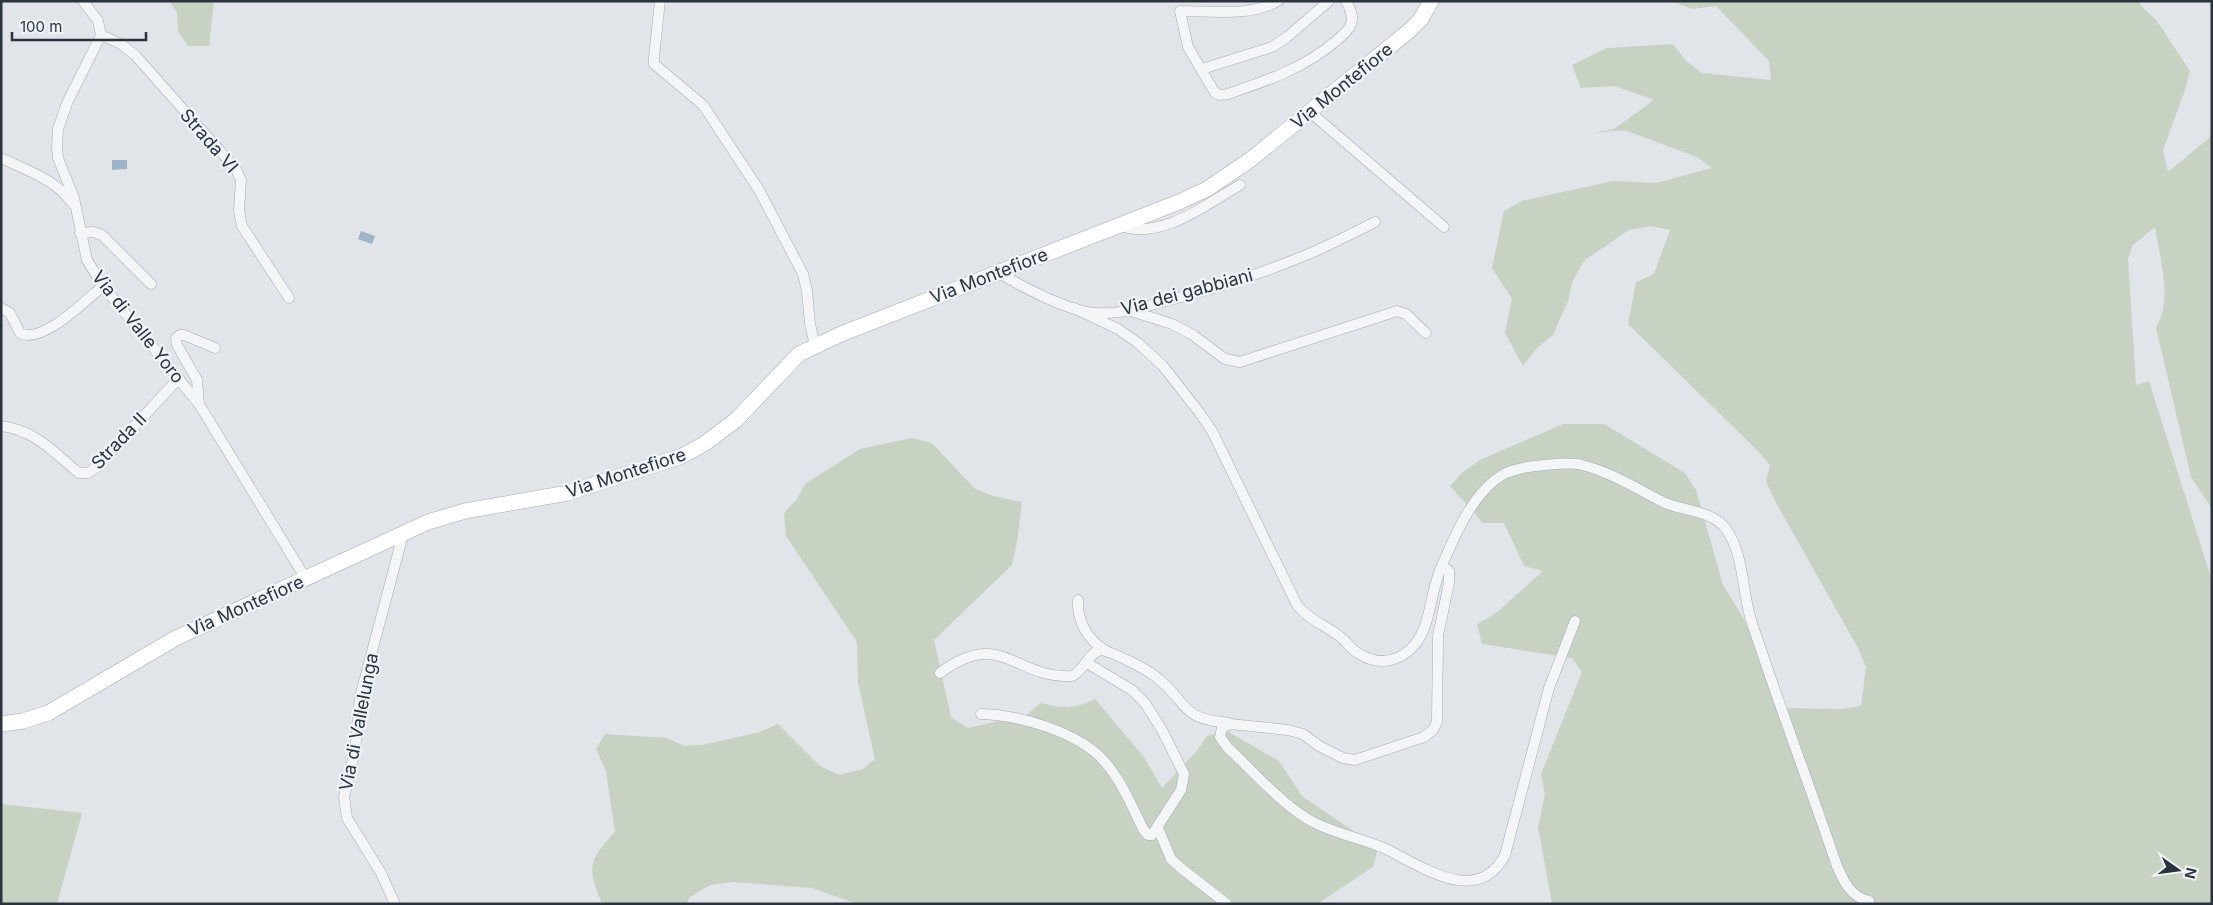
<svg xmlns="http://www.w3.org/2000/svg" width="2213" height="905" font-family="Inter,sans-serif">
<rect width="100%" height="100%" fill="#e1e4e9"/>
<!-- green -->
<g fill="#c7d2c3">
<polygon points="169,1 214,1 209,46 188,46 178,31 177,12"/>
<path d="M1671 1H2139L2142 7 2157 21 2190 71 2185 90 2163 150 2168 172 2209 138 2212 133V509L2191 477 2156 328C2173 297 2160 260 2155 227L2133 245 2128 259 2136 385 2149 381 2212 581V904H1552L1538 827 1545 794 1541 774 1582 672 1572 658 1482 644 1477 624 1495 614 1543 571 1524 566 1504 523H1483L1450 486 1463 472 1480 460 1563 424H1604L1685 473 1696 490 1723 585 1745 621 1771 688 1783 708 1841 709 1861 706 1866 667 1858 648 1775 501 1766 481 1770 465 1755 448 1628 324 1636 282 1654 274 1670 230 1650 226 1629 230 1585 260 1573 280 1568 301 1553 335 1537 348 1523 366 1505 333 1512 299 1492 268 1504 211 1522 201 1613 181 1656 183 1712 168 1697 157 1624 130 1593 133 1614 129 1654 100 1615 86 1581 88 1572 65 1607 48 1673 44 1686 61 1702 73 1771 80 1769 61 1716 6 1692 9Z"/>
<path d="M912 438 932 443 974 488 993 496 1022 502 1017 543 1012 565 934 640 951 717 968 728 1026 715 1041 703C1063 709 1074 709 1095 699L1144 757 1162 788 1196 752 1207 736 1225 730 1279 761 1302 796 1378 848 1373 867 1317 904H857L812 888 733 882 710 885 690 897 686 904H602C587 868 588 861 615 832L606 771 596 749 605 734 667 738 684 746 702 745 760 732 778 724 820 766 839 775 863 769 875 759 858 683 857 642 786 536 784 513 797 499 805 484 860 449Z"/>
<polygon points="1,804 82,813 57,904 1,904"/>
</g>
<!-- water -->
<g fill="#9fb4c6">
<polygon points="112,160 127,160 127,169 112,170"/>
<polygon points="361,231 375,236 372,244 358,239"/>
</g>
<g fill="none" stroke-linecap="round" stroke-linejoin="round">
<defs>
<g id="minor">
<polyline points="83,1 98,21 101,35 67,103 58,129 57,148 58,158 74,198 87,260 103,286 199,404 306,579"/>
<polyline points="660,1 654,57 654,64 703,105 759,190 803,274 807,291 810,324 815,346"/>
<path d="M1278 1C1250 17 1211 11 1180 11L1188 47 1215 93 1220 95 1228 94C1268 80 1303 69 1336 41 1341 36 1349 31 1351 24 1354 16 1350 8 1346 1"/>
<polyline points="101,35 121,44 135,55 236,169 241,180 239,211 242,226 289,298"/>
<polyline points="1202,69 1272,47 1287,37 1329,1"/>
<polyline points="1310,112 1444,227"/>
<path d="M1 158C26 170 57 180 73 204"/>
<path d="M1120 226C1162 240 1205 205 1240 185"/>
<polyline points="80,233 93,232 102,235 151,284"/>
<path d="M998 272C1020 286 1070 312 1095 313 1119 315 1147 306 1170 300 1213 289 1255 276 1296 259 1323 249 1349 235 1375 222"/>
<path d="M1 308 10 313 20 333C42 345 86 300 103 286"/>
<path d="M1074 308 1118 329 1138 343 1163 366 1199 412 1212 431 1297 605C1312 623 1329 626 1344 640 1348 644 1352 650 1358 653 1386 671 1414 656 1425 626 1431 608 1433 588 1440 570L1445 568 1449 571V583L1438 636 1437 722 1433 730 1424 737 1355 760 1343 758 1319 746 1303 734 1288 730 1230 724 1222 728 1220 737 1228 748C1253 771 1285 808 1315 823 1339 835 1366 839 1390 851 1427 870 1479 905 1505 855L1549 688 1575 621"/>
<polyline points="1131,311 1172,324 1193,335 1225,359 1240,362 1397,311 1406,314 1426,333"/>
<polyline points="199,404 197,380 177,345 176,338 180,335 184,335 215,348"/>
<path d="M1 426C33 430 51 449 74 469L79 473H88L97 467 179 378"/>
<path d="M1440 570C1454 538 1472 492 1504 474 1517 468 1531 466 1544 465 1557 464 1570 462 1582 465 1610 472 1636 488 1661 501 1682 512 1711 509 1726 529 1744 554 1742 591 1751 620 1778 702 1809 784 1837 866 1844 882 1851 897 1869 901"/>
<path d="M1078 600C1077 620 1087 640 1105 650"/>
<path d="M940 673C1002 627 1016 680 1072 676 1085 670 1090 650 1102 650 1117 654 1149 670 1160 680 1191 708 1181 718 1229 723"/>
<path d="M981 714C1020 715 1079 732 1105 762 1122 782 1132 806 1143 829L1148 835H1152L1181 790 1184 774 1162 730 1145 703 1132 690 1087 663"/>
<polyline points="1158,828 1171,859 1182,869 1227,904"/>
<polyline points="395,904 381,873 347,818 344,797 355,750 360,697 404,531"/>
</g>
<polyline id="secondary" points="1,724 23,721 48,713 176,638 428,522 465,511 568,493 682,456 704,444 736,420 799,354 841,334 1179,202 1207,189 1250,160 1409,31 1421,19 1431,1"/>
</defs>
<!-- minor casing -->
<use href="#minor" stroke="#a7abb3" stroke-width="11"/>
<!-- secondary casing -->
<use href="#secondary" stroke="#a7abb3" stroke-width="16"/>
<!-- minor -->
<use href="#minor" stroke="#f3f5f7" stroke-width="10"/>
<!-- secondary -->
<use href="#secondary" stroke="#fff" stroke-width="15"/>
</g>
<g text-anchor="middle" stroke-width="4.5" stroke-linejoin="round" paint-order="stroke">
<!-- street labels -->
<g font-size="18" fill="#2b333f" stroke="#f0f3f6">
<text transform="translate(1342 86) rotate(-39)" y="6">Via Montefiore</text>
<text transform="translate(209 141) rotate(49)" y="6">Strada VI</text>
<text transform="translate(989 276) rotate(-21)" y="6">Via Montefiore</text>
<text transform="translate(1187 292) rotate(-15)" y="6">Via dei gabbiani</text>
<text transform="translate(138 327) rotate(52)" y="6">Via di Valle Yoro</text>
<text transform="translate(119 441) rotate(-46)" y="6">Strada II</text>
<text transform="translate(626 473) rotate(-18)" y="6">Via Montefiore</text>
<text transform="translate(246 606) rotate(-24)" y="6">Via Montefiore</text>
<text transform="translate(359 722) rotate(-79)" y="6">Via di Vallelunga</text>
</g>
</g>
<!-- border -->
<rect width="2213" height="905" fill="none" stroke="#2b333f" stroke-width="5"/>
<!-- north arrow -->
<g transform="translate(2178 870) rotate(104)" stroke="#f0f3f6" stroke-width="4" paint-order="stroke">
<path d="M0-4L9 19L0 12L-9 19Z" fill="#2b333f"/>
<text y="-8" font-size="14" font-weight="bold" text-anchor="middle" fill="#2b333f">N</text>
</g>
<!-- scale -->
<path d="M12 32v8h134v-8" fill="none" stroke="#2b333f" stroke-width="2.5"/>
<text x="20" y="32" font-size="15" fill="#2b333f" stroke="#f0f3f6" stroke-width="4" paint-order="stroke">100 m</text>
</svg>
